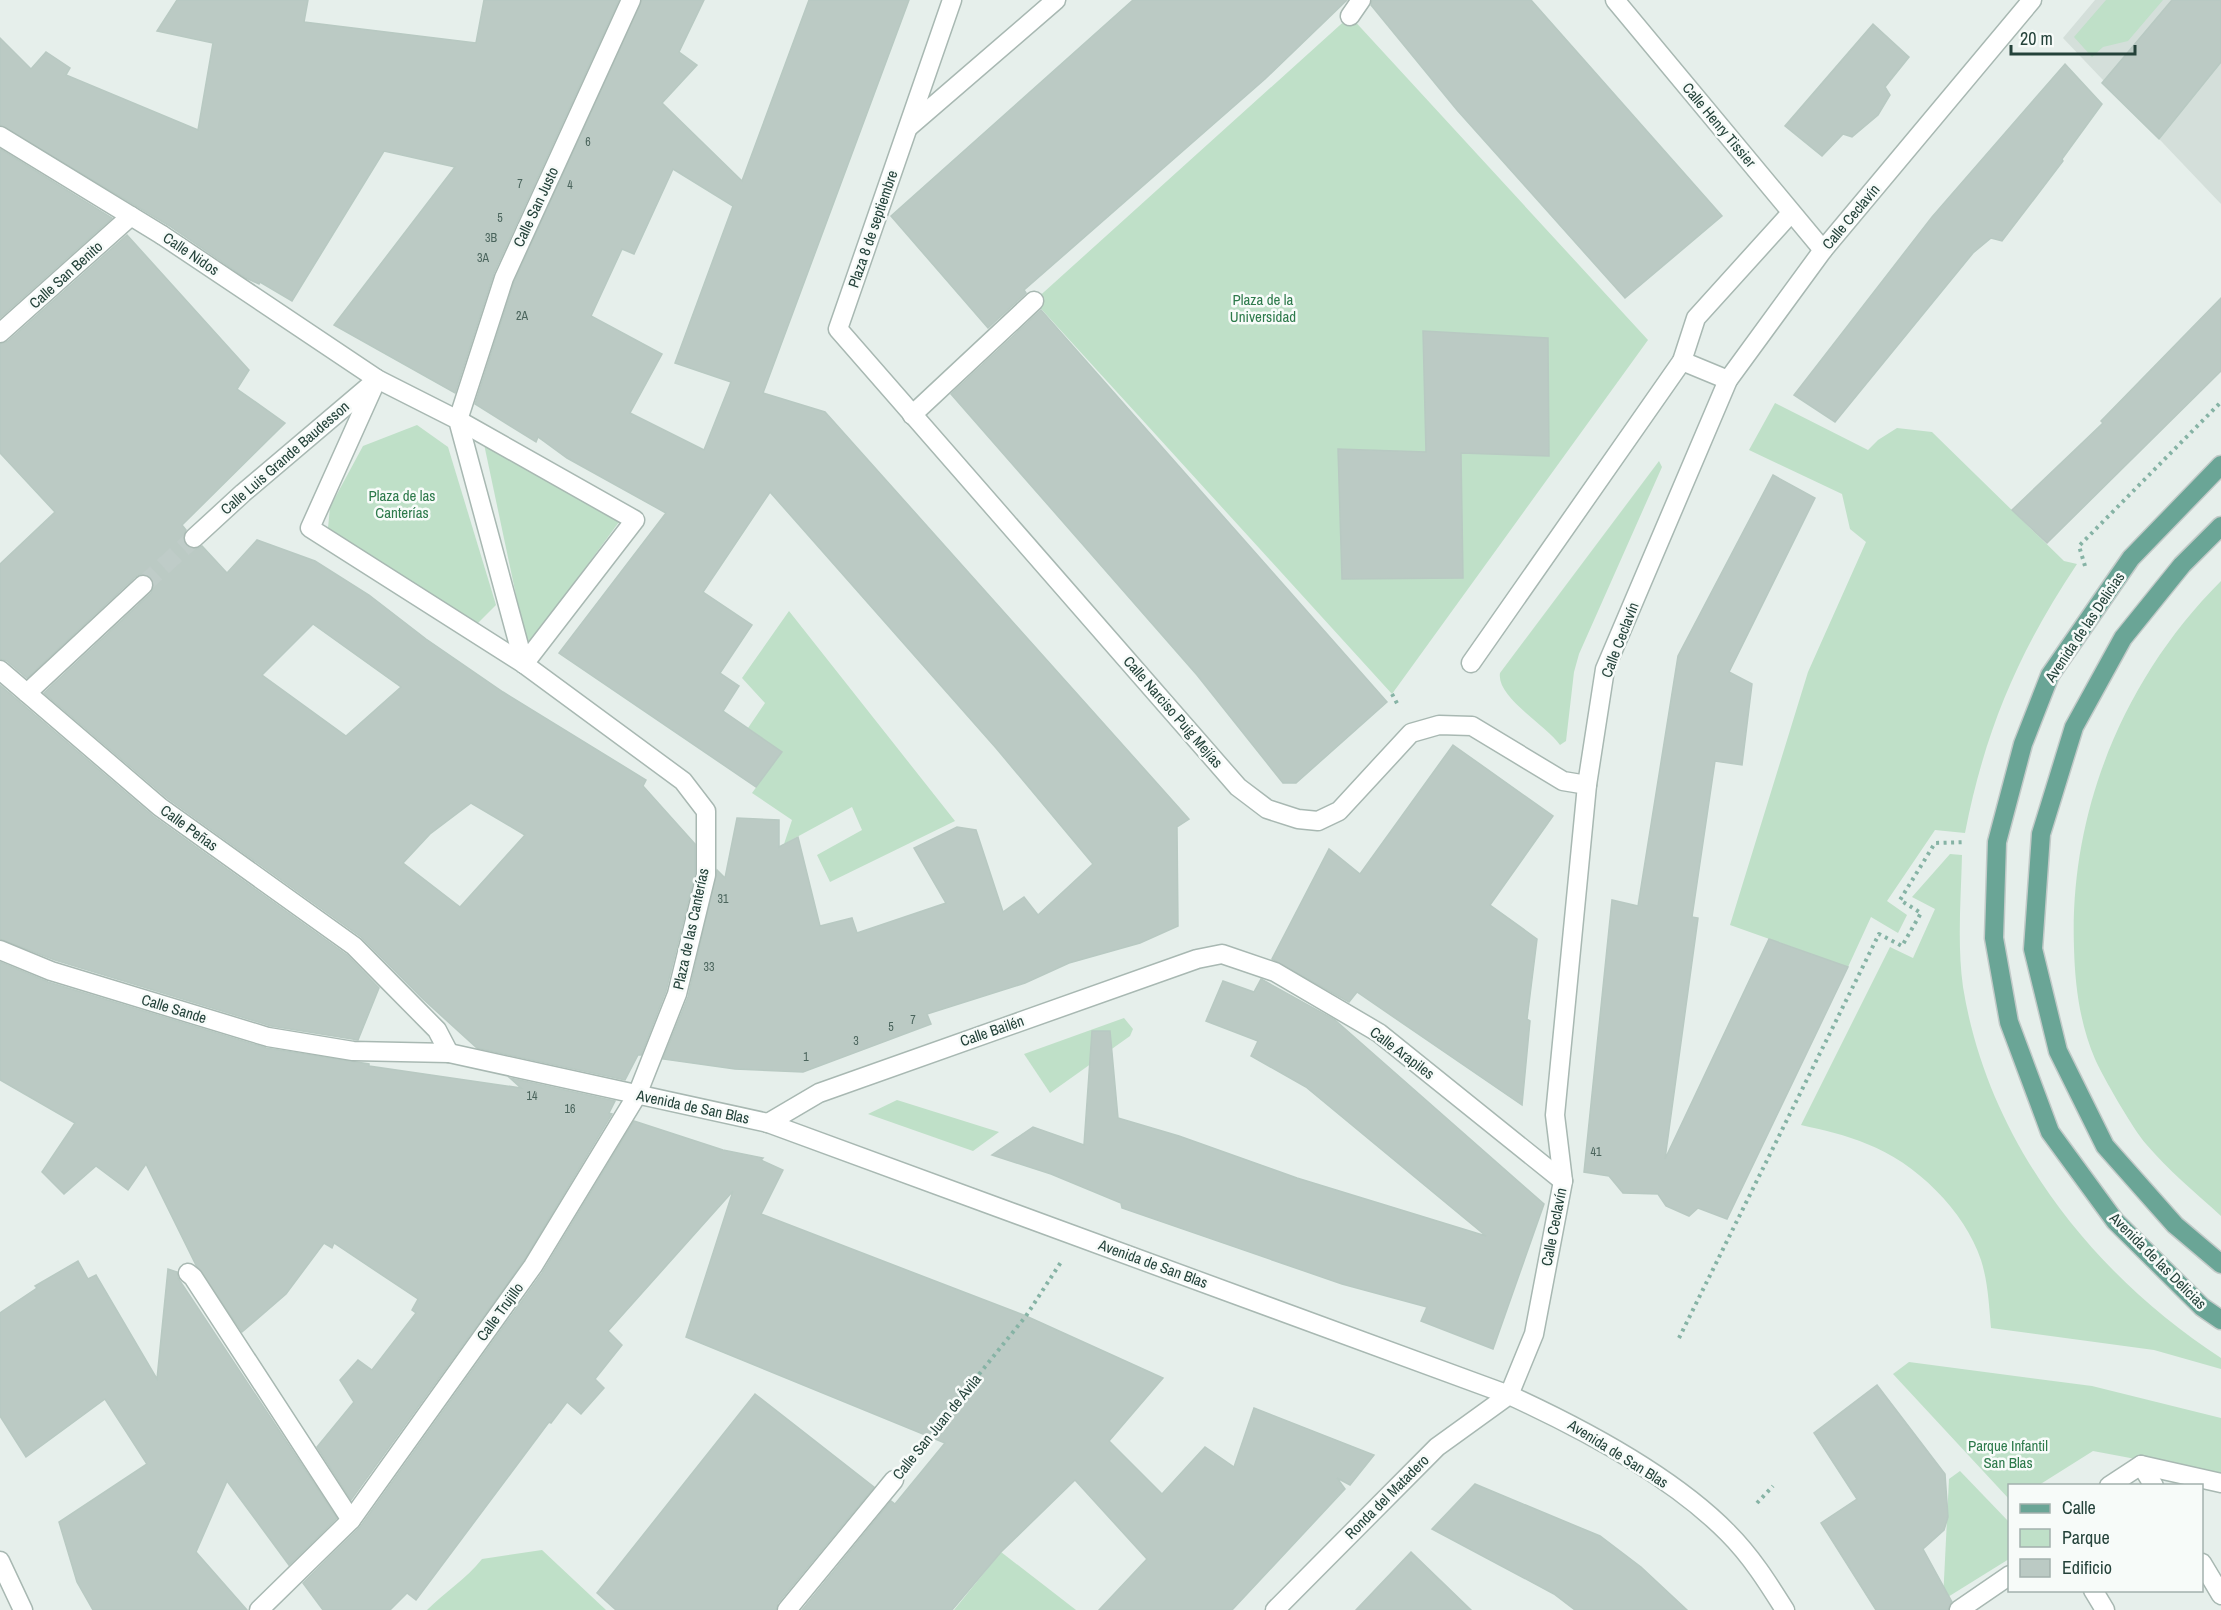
<svg xmlns="http://www.w3.org/2000/svg" width="2221" height="1610" font-family="'Archivo Narrow',sans-serif">
<rect width="100%" height="100%" fill="#e6efeb"/>
<!-- built -->
<polygon fill="#d4dfda" points="2095,0 2221,0 2221,204 2063,38"/>
<!-- green -->
<g fill="#bfe0c8" fill-rule="evenodd">
<polygon points="2106,0 2163,0 2128,41 2103,47 2092,57 2074,37"/>
<path d="M1350 16 1648 340 1392 694 1034 301ZM1424 331 1548 338 1549 456 1461 453 1462 578 1342 579 1338 449 1426 452Z"/>
<path d="M1775 403 1868 450 1878 440 1897 428 1932 432 2064 561 2077 564C2019 651 1985 730 1965 833L1935 830 1887 901 1907 915 1898 933 1871 917 1848 967 1730 925 1808 672 1866 542 1850 529 1842 494 1749 450Z"/>
<polygon points="417,425 448,447 496,605 474,627 328,528 330,507 363,446"/>
<polygon points="484,444 619,522 527,647"/>
<path d="M1659 461 1662 467 1579 654 1574 672 1566 741 1560 745C1546 725 1496 697 1500 673Z"/>
<path d="M2221 581V1216C2196 1193 2168 1170 2146 1144 2133 1129 2103 1077 2095 1059 2080 1024 2075 986 2074 948 2069 811 2124 678 2221 581Z"/>
<polygon points="789,611 955,821 830,882 817,855 862,830 852,807 784,844 792,820 752,793 782,752 748,728 765,703 742,678"/>
<path d="M1950 854 1962 855C1961 898 1957 944 1963 987 1988 1142 2092 1274 2221 1358V1369L2154 1350 1991 1328C1989 1305 1988 1282 1981 1260 1965 1211 1915 1162 1867 1144 1846 1135 1823 1130 1801 1125L1890 947 1913 958 1935 909 1912 897Z"/>
<polygon points="1124,1018 1133,1029 1130,1036 1050,1093 1024,1054"/>
<polygon points="897,1100 999,1132 973,1151 868,1114"/>
<polygon points="1909,1362 2092,1386 2221,1418 2221,1475 2093,1451 2039,1485 2010,1486 2009,1499 1893,1374"/>
<polygon points="1960,1471 2009,1522 2009,1559 1943,1600 1949,1479"/>
<path d="M542 1550 606 1610H427C445 1592 466 1579 482 1559Z"/>
<polygon points="1001,1552 1076,1610 954,1610"/>
</g>
<!-- building -->
<g fill="#bbcac4" stroke="#b8c9c2" stroke-width="1.5" fill-rule="evenodd">
<polygon points="177,0 308,0 304,22 476,43 484,0 619,0 494,273 455,393 334,325 455,167 384,151 292,301 260,282 259,284 246,278 168,225 0,125 0,38 31,69 46,52 70,68 66,75 198,130 213,43 157,31"/>
<path d="M642 0H704L679 52 697 65 662 103 742 181 809 0H909L763 393 825 412 1189 819 1177 827 1178 926 1140 943 1069 963 1025 983 927 1014 931 1024 803 1072 735 1069 663 1059 688 997 717 870 725 878 737 818 779 820V847L798 837 820 926 852 918 857 933 946 903 914 848 957 827 976 830 1003 912 1024 897 1038 915 1093 864 996 748 770 492 703 592 752 625 720 673 739 686 723 711 782 752 756 787 559 653 666 513 567 458 538 437 536 442 475 404 514 282ZM673 169 733 206 675 363 731 382 704 450 630 413 662 354 591 316 622 249 634 254Z"/>
<polygon points="1133,0 1347,0 1265,79 1024,290 1026,293 988,328 891,216"/>
<polygon points="1372,0 1531,0 1722,216 1625,298 1457,110 1371,5"/>
<polygon points="2172,0 2221,0 2221,62 2159,139 2102,83"/>
<polygon points="1873,24 1909,57 1885,87 1890,95 1878,115 1852,137 1843,134 1822,156 1785,126"/>
<polygon points="2065,64 2102,104 2062,159 2063,161 2002,241 1991,238 1973,253 1835,422 1794,395 1932,217"/>
<polygon points="0,149 112,218 0,318"/>
<path d="M127 235 249 370 237 389 285 423 182 525 186 530 183 540 186 546 196 549 202 546 227 573 257 540 315 561 369 595 426 639 503 692 646 780 643 786 695 844V874L666 991 641 1055H638L625 1080 477 1048 423 999 361 937 167 798 44 693 151 593 154 583 151 577 141 574 135 577 27 678 7 661 0 659V564L55 512 0 453V344L8 341ZM313 624 401 687 346 736 262 675ZM471 803 525 835 460 907 403 863 430 834Z"/>
<polygon points="2221,298 2221,371 2047,543 2012,510 2103,423 2101,421"/>
<polygon points="1041,310 1387,702 1296,783 1283,783 1197,675 951,394"/>
<polygon points="1423,331 1548,338 1549,456 1461,453 1463,578 1342,579 1338,449 1426,452"/>
<polygon points="1773,475 1815,498 1729,672 1752,684 1742,765 1715,761 1692,917 1698,918 1665,1159 1769,939 1848,967 1727,1219 1698,1208 1689,1216 1666,1206 1658,1194 1623,1193 1609,1176 1584,1172 1612,900 1638,906 1678,656"/>
<polygon points="0,685 153,816 347,955 379,988 358,1040 271,1026 55,960 0,939"/>
<polygon points="1453,745 1553,816 1490,905 1537,939 1527,1019 1530,1021 1522,1105 1357,992 1349,1002 1272,959 1329,849 1360,874"/>
<polygon points="0,962 48,982 266,1048 369,1064 369,1066 521,1088 510,1078 615,1101 609,1113 612,1114 524,1260 351,1500 317,1447 354,1402 340,1380 358,1360 372,1370 416,1313 412,1310 418,1299 334,1243 332,1248 324,1243 286,1294 242,1332 196,1265 146,1164 128,1190 96,1166 64,1194 42,1172 75,1123 0,1080"/>
<polygon points="1261,979 1335,1020 1544,1204 1493,1349 1421,1321 1427,1307 1342,1284 1122,1208 1121,1203 1051,1174 992,1155 1033,1127 1084,1145 1092,1031 1110,1031 1118,1118 1179,1136 1297,1178 1486,1236 1306,1087 1251,1056 1258,1041 1206,1021 1223,981 1254,992"/>
<polygon points="634,1121 723,1150 763,1158 761,1160 783,1170 761,1214 1026,1316 1163,1378 1109,1441 1162,1494 1205,1447 1234,1467 1254,1408 1374,1455 1350,1485 1337,1478 1345,1489 1232,1610 1099,1610 1147,1559 1075,1480 1001,1552 952,1610 802,1610 891,1501 895,1504 945,1443 686,1337 733,1191 608,1331 622,1345 595,1379 604,1388 581,1414 567,1402 551,1423 549,1422 416,1600 407,1593 390,1610 323,1610 303,1583 360,1527 542,1273"/>
<polygon points="78,1261 88,1279 96,1275 157,1379 168,1269 177,1272 178,1278 337,1518 289,1565 227,1481 196,1552 247,1610 93,1610 77,1582 59,1522 147,1464 105,1399 26,1457 0,1416 0,1313 37,1288 35,1286"/>
<polygon points="1877,1385 1945,1474 1948,1517 1944,1530 1923,1549 1952,1602 1948,1610 1876,1610 1821,1523 1857,1499 1814,1433"/>
<polygon points="755,1394 874,1487 778,1603 776,1610 616,1610 597,1593"/>
<polygon points="1475,1484 1600,1536 1641,1567 1687,1610 1575,1610 1554,1594 1432,1529"/>
<polygon points="1411,1552 1471,1610 1356,1610"/>
</g>
<g fill="none" stroke-linecap="round" stroke-linejoin="round">
<!-- minor-tunnel -->
<polyline stroke="#bfccc8" stroke-width="18" stroke-dasharray="18 9" stroke-linecap="butt" points="143,585 194,538"/>
<defs>
<polyline id="service" points="458,420 635,520 524,664"/>
<g id="pedestrian">
<polyline points="1350,16 1361,0"/>
<polyline points="0,136 162,235"/>
<polyline points="0,333 131,216"/>
<polyline points="912,415 1034,301"/>
<polyline points="188,1273 193,1277 351,1520"/>
<polyline points="2141,1465 2221,1483"/>
</g>
<g id="minor">
<polyline points="952,0 838,329 1238,787 1267,809 1298,819 1318,821 1339,811 1411,733 1439,725 1472,726 1563,781 1587,785"/>
<polyline points="1615,0 1823,250"/>
<polyline points="910,126 1056,0"/>
<polyline points="162,235 377,379 458,420 524,664 683,781 706,811 706,875 677,994 637,1095 533,1266 351,1520 259,1610"/>
<polyline points="1682,361 1728,380"/>
<polyline points="377,379 310,528 524,664"/>
<polyline points="458,420 504,278 631,0"/>
<polyline points="194,538 243,493 374,382"/>
<polyline points="1471,663 1682,361 1696,318 1791,213"/>
<polyline points="0,670 160,807 354,946 437,1030 449,1053"/>
<polyline points="27,693 143,585"/>
<polyline points="0,950 51,971 268,1037 353,1051 449,1053 768,1123 1509,1395 1534,1334 1563,1181 1555,1115 1587,785 1605,669 1728,380 1823,250 2032,0"/>
<polyline points="768,1123 819,1093 1197,959 1222,954 1275,972 1379,1033 1563,1181"/>
<polyline points="2109,1486 2141,1465 2154,1486"/>
<polyline points="0,1561 23,1610"/>
<polyline points="2202,1563 2221,1595"/>
<polyline points="2093,1590 2105,1610"/>
<polyline points="787,1610 894,1480"/>
<polyline points="1959,1610 2010,1575"/>
</g>
<path id="tertiary" d="M1275 1610 1437 1447 1509 1395C1581 1428 1672 1476 1728 1533 1751 1556 1768 1583 1785 1610"/>
<g id="primary">
<polyline points="2221,465 2131,558 2050,675 2023,744 1997,842 1994,938 2009,1022 2050,1132 2115,1221 2202,1307 2221,1320"/>
<polyline points="2221,526 2182,565 2123,638 2074,727 2041,834 2033,949 2058,1051 2105,1146 2175,1225 2221,1264"/>
</g>
</defs>
<!-- service casing -->
<use href="#service" stroke="#a8b8b2" stroke-width="21"/>
<!-- pedestrian casing -->
<use href="#pedestrian" stroke="#a8b8b2" stroke-width="21"/>
<!-- minor casing -->
<use href="#minor" stroke="#a8b8b2" stroke-width="21"/>
<!-- tertiary casing -->
<use href="#tertiary" stroke="#a8b8b2" stroke-width="21"/>
<!-- primary casing -->
<use href="#primary" stroke="#c2cac8" stroke-width="21"/>
<!-- path -->
<g stroke="#86b3a5" stroke-width="4" stroke-dasharray="3 4.5" stroke-linecap="butt">
<polyline points="2085,566 2079,546 2221,402"/>
<polyline points="1392,694 1399,707"/>
<polyline points="1679,1338 1879,934 1902,946 1921,913 1900,900 1935,843 1966,842"/>
<polyline points="913,1456 1026,1316 1061,1262"/>
<polyline points="1757,1503 1773,1486"/>
</g>
<!-- service -->
<use href="#service" stroke="#fff" stroke-width="18"/>
<!-- pedestrian -->
<use href="#pedestrian" stroke="#fff" stroke-width="18"/>
<!-- minor -->
<use href="#minor" stroke="#fff" stroke-width="18"/>
<!-- tertiary -->
<use href="#tertiary" stroke="#fff" stroke-width="18"/>
<!-- primary -->
<use href="#primary" stroke="#6aa596" stroke-width="18"/>
</g>
<g text-anchor="middle" stroke-width="5" stroke-linejoin="round" paint-order="stroke">
<!-- number labels -->
<g font-size="12" fill="#4a645c">
<text x="588" y="146">6</text>
<text x="520" y="188">7</text>
<text x="570" y="189">4</text>
<text x="500" y="222">5</text>
<text x="491" y="242">3B</text>
<text x="483" y="262">3A</text>
<text x="522" y="320">2A</text>
<text x="723" y="903">31</text>
<text x="709" y="971">33</text>
<text x="913" y="1024">7</text>
<text x="891" y="1031">5</text>
<text x="856" y="1045">3</text>
<text x="806" y="1061">1</text>
<text x="532" y="1100">14</text>
<text x="570" y="1113">16</text>
<text x="1596" y="1156">41</text>
</g>
<!-- street labels -->
<g font-size="15" fill="#24423a" stroke="#f7fbf9">
<text transform="translate(1719 125) rotate(50)" y="5">Calle Henry Tissier</text>
<text transform="translate(536 207) rotate(-65)" y="5">Calle San Justo</text>
<text transform="translate(1851 217) rotate(-50)" y="5">Calle Ceclavín</text>
<text transform="translate(873 229) rotate(-71)" y="5">Plaza 8 de septiembre</text>
<text transform="translate(191 254) rotate(34)" y="5">Calle Nidos</text>
<text transform="translate(66 275) rotate(-42)" y="5">Calle San Benito</text>
<text transform="translate(285 458) rotate(-41)" y="5">Calle Luis Grande Baudesson</text>
<text transform="translate(2085 627) rotate(-56)" y="5">Avenida de las Delicias</text>
<text transform="translate(1620 640) rotate(-69)" y="5">Calle Ceclavín</text>
<text transform="translate(1173 712) rotate(49)" y="5">Calle Narciso Puig Mejías</text>
<text transform="translate(189 828) rotate(36)" y="5">Calle Peñas</text>
<text transform="translate(691 929) rotate(-78)" y="5">Plaza de las Canterías</text>
<text transform="translate(174 1009) rotate(17)" y="5">Calle Sande</text>
<text transform="translate(992 1031) rotate(-19)" y="5">Calle Bailén</text>
<text transform="translate(1402 1053) rotate(37)" y="5">Calle Arapiles</text>
<text transform="translate(693 1107) rotate(12)" y="5">Avenida de San Blas</text>
<text transform="translate(1554 1227) rotate(-79)" y="5">Calle Ceclavín</text>
<text transform="translate(2158 1261) rotate(45)" y="5">Avenida de las Delicias</text>
<text transform="translate(1153 1264) rotate(20)" y="5">Avenida de San Blas</text>
<text transform="translate(500 1312) rotate(-54)" y="5">Calle Trujillo</text>
<text transform="translate(937 1427) rotate(-51)" y="5">Calle San Juan de Ávila</text>
<text transform="translate(1618 1454) rotate(32)" y="5">Avenida de San Blas</text>
<text transform="translate(1387 1497) rotate(-45)" y="5">Ronda del Matadero</text>
</g>
<!-- park labels -->
<g font-size="15" fill="#2d7a4b" stroke="#f7fbf9">
<text x="1263" y="305">Plaza de la<tspan x="1263" dy="17">Universidad</tspan></text>
<text x="402" y="501">Plaza de las<tspan x="402" dy="17">Canterías</tspan></text>
<text x="2008" y="1451">Parque Infantil<tspan x="2008" dy="17">San Blas</tspan></text>
</g>
</g>
<!-- legend -->
<rect x="2008" y="1484" width="195" height="108" fill="#f7fbf9" stroke="#a3b1ad" stroke-width="1.5"/>
<rect x="2020" y="1504" width="30" height="9" fill="#6aa596" stroke="#a3b1ad" stroke-width="1.5"/>
<text x="2062" y="1514" font-size="18" fill="#24423a">Calle</text>
<rect x="2020" y="1529" width="30" height="18" fill="#bfe0c8" stroke="#a3b1ad" stroke-width="1.5"/>
<text x="2062" y="1544" font-size="18" fill="#24423a">Parque</text>
<rect x="2020" y="1559" width="30" height="18" fill="#bbcac4" stroke="#a3b1ad" stroke-width="1.5"/>
<text x="2062" y="1574" font-size="18" fill="#24423a">Edificio</text>
<!-- scale -->
<path d="M2011 45v9h124v-9" fill="none" stroke="#24423a" stroke-width="3"/>
<text x="2020" y="45" font-size="18" fill="#24423a" stroke="#f7fbf9" stroke-width="4.5" paint-order="stroke">20 m</text>
</svg>
